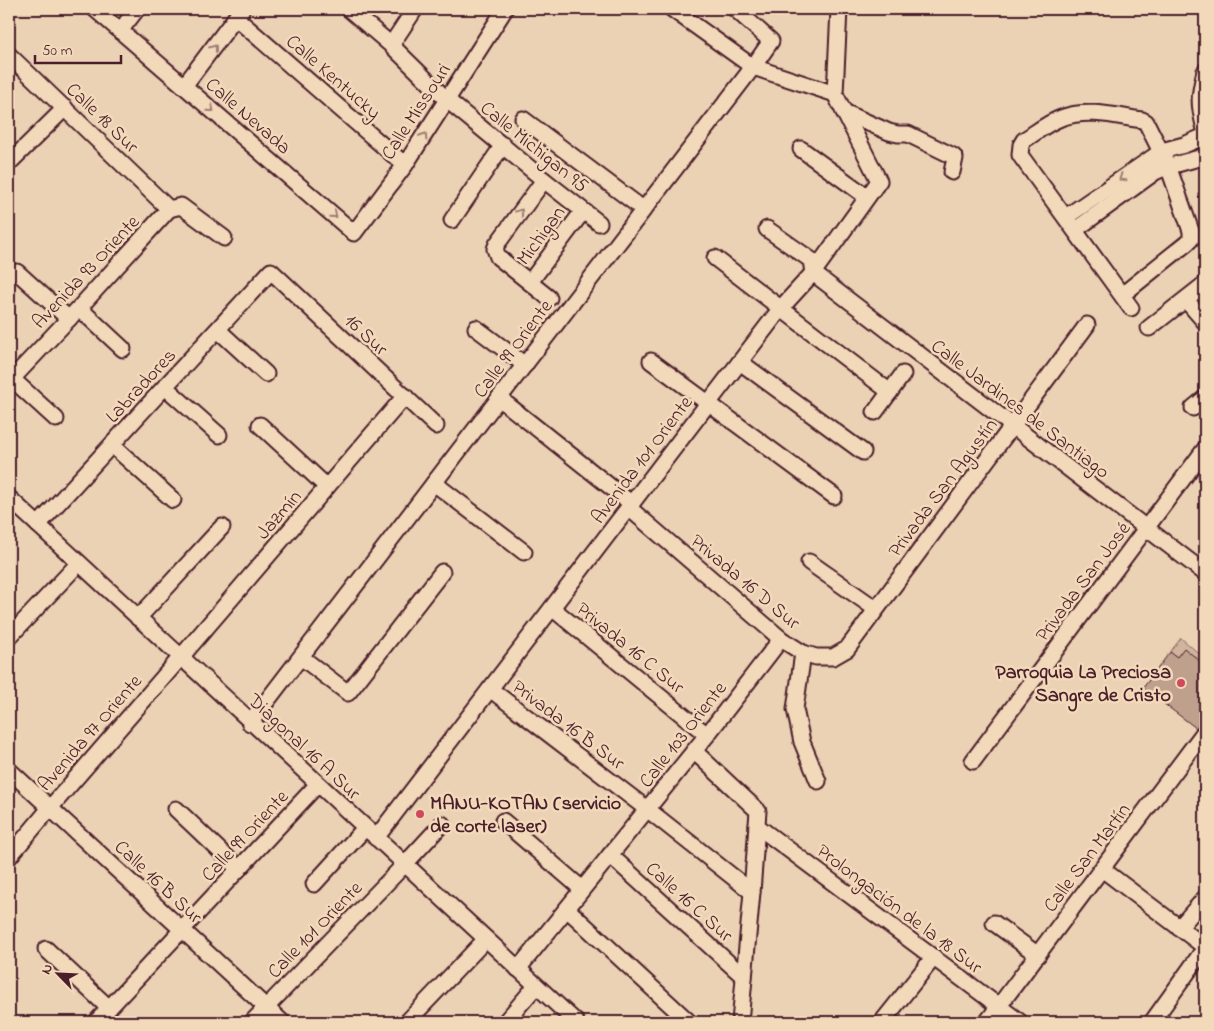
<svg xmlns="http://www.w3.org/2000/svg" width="1214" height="1031" font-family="'Indie Flower',sans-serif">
<rect width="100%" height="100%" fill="#ebd2b4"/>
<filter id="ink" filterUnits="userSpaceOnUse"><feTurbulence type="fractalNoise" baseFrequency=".02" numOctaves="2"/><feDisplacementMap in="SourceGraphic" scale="10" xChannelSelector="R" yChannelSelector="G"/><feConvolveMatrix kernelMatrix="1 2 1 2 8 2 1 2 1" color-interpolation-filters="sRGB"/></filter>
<g filter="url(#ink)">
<!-- green -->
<polygon fill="#d1b49d" stroke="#8e6a64" points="1181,638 1204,658 1198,667 1205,672 1205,678 1189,665 1184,649 1177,657 1170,652"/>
<!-- building -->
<polygon fill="#bea08d" stroke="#4a1f2b" points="1184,648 1205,665 1205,722 1201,723 1196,728 1143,688 1170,652 1177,657"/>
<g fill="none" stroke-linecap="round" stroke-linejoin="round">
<defs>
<g id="minor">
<polyline points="95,9 354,233 405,165 505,9"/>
<polyline points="349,9 391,45 446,99 544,180 599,223"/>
<polyline points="672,9 753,67 835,94"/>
<polyline points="236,18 405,165"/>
<polyline points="120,31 137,9"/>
<polyline points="391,45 415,9"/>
<polyline points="9,55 169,209"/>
<path d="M1205 71C1199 96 1198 103 1205 129"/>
<polyline points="184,86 242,9"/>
<polyline points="844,112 889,132 898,134 908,134 953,156 955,158 952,172"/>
<polyline points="523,119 643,209"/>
<polyline points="801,149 867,197"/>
<polyline points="9,163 65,108"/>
<polyline points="544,180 497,244 495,249 498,257 549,298"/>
<polyline points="169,209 181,206 224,238"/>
<polyline points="1066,217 1162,151 1184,145 1205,136"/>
<polyline points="452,220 503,145"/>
<polyline points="767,229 811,260 813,273"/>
<path d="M1075 230 1155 172C1172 164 1188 162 1205 156"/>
<polyline points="715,258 890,392"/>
<polyline points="17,272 69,319"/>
<polyline points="813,273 1205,573"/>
<polyline points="530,282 583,211"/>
<path d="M1122 295 1187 243 1191 239V231L1168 166 1146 122 1142 120C1116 116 1087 108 1061 118 1049 122 1035 133 1024 140L1021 145 1020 155 1131 308"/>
<polyline points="1186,300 1205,322"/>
<polyline points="79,308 123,349"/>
<polyline points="476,328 525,365"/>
<polyline points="1149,328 1205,284"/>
<polyline points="218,330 266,374"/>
<polyline points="651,361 834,496"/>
<polyline points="740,362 863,452"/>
<polyline points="9,376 56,419"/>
<polyline points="9,382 79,308 169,209"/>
<polyline points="165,387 219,435"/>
<polyline points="499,398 632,504"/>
<polyline points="1193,408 1205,398"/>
<polyline points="875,412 903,374"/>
<polyline points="260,425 327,487"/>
<polyline points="112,445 173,500"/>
<polyline points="434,483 524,552"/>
<polyline points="9,498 576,1022"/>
<polyline points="629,508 781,639 803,653 816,657 833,657 847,649 1087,325"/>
<polyline points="38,525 271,271 436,426"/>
<polyline points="809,562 876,609"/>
<polyline points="552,608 707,735"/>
<polyline points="138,618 154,601 222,527"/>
<polyline points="9,637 79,563"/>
<polyline points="803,653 795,709 802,742 818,781"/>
<polyline points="301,657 348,693 442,572"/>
<polyline points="490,689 647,809 752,892"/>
<polyline points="250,723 753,67 771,41 735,9"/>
<polyline points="694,751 758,811 752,892 740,1022"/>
<polyline points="973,761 1205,449"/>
<polyline points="9,770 282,1022"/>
<polyline points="176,809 239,869"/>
<polyline points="503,821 582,889"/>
<polyline points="757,826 1020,1022"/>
<polyline points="376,838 781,308 813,273 879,181 835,94 839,9"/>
<polyline points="610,855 744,977"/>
<polyline points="9,857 50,808 181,657 405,396"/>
<polyline points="1102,869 1205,947"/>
<polyline points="314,884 365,828"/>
<polyline points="567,909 689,1022"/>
<polyline points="994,923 1038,955"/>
<polyline points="1179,928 1205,898"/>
<polyline points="46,949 109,1008"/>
<polyline points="518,969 707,735 781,639"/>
<polyline points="96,1022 318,784"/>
<polyline points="252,1022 405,864 442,824"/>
<polyline points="407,1022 486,939"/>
<polyline points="505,1022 536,986"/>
<polyline points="882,1022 934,957"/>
<polyline points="987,1022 1205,731"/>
<polyline points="1152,1022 1205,948"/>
</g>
</defs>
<!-- minor casing -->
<use href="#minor" stroke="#4a1f2b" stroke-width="19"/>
<!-- minor -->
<use href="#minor" stroke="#f2d9ba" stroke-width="15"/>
</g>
<!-- one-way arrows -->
<defs><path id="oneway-chevron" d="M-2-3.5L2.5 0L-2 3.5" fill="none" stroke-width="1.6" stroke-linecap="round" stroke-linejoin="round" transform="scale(1.25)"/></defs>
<g stroke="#9e7c72">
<use href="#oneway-chevron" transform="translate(214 48) rotate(-53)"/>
<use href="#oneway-chevron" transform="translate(211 109) rotate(41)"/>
<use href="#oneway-chevron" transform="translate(424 136) rotate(-58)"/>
<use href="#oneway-chevron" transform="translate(1122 178) rotate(145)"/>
<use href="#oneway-chevron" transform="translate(520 212) rotate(-54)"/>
<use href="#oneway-chevron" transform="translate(334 215) rotate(41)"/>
</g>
</g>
<!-- markers -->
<g fill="#d1495b" stroke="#f2d9ba" stroke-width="2">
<circle cx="1181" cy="683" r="5"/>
<circle cx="420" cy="814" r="5"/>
</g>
<g text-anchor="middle" stroke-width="5" stroke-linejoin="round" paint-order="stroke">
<!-- street labels -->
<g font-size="20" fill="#4a1f2b" stroke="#f2d9ba">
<text transform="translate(334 76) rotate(41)" y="7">Calle Kentucky</text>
<text transform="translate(415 111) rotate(-57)" y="7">Calle Missouri</text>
<text transform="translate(249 115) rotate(41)" y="7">Calle Nevada</text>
<text transform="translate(103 117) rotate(44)" y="7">Calle 18 Sur</text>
<text transform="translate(535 146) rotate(39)" y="7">Calle Michigan 95</text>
<text transform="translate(540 235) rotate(-54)" y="7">Michigan</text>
<text transform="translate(85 271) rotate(-47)" y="7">Avenida 93 Oriente</text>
<text transform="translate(367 334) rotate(43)" y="7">16 Sur</text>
<text transform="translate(512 348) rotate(-53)" y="7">Calle 99 Oriente</text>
<text transform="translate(140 385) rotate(-47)" y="7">Labradores</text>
<text transform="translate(1021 408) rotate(37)" y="7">Calle Jardines de Santiago</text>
<text transform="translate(641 459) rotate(-53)" y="7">Avenida 101 Oriente</text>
<text transform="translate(942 487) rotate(-53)" y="7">Privada San Agustín</text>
<text transform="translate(278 514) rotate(-49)" y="7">Jazmín</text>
<text transform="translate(746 581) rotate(40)" y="7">Privada 16 D Sur</text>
<text transform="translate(1082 581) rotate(-53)" y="7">Privada San José</text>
<text transform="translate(631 647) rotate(39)" y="7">Privada 16 C Sur</text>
<text transform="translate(569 724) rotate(37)" y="7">Privada 16 B Sur</text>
<text transform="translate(89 732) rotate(-49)" y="7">Avenida 97 Oriente</text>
<text transform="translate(682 734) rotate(-52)" y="7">Calle 103 Oriente</text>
<text transform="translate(305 746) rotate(43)" y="7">Diagonal 16 A Sur</text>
<text transform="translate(244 835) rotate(-47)" y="7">Calle 99 Oriente</text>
<text transform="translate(1086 857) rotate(-53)" y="7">Calle San Martín</text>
<text transform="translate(159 881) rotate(43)" y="7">Calle 16 B Sur</text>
<text transform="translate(690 901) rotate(42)" y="7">Calle 16 C Sur</text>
<text transform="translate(900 908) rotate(37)" y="7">Prolongación de la 18 Sur</text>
<text transform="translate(314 929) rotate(-46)" y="7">Calle 101 Oriente</text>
</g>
<!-- poi labels -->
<g font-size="20" font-weight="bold" fill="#4a1f2b" stroke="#f2d9ba" text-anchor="end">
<text x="1171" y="678">Parroquia La Preciosa<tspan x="1171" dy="23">Sangre de Cristo</tspan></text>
<text x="430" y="809" text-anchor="start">MANU-KOTAN (servicio<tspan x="430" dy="23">de corte laser)</tspan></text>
</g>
</g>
<!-- margin -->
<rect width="1214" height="1031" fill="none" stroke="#f2d9ba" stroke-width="30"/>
<rect x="15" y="15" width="1184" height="1001" fill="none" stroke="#4a1f2b" stroke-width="2" filter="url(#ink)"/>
<!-- north arrow -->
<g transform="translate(58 974) rotate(294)" stroke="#f2d9ba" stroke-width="4" paint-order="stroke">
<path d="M0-4L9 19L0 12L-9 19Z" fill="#4a1f2b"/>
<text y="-8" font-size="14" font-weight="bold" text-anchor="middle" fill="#4a1f2b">N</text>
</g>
<!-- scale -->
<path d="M35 55v8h86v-8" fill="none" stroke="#4a1f2b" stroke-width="2.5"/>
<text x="42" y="55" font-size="15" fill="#4a1f2b" stroke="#f2d9ba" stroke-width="4" paint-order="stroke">50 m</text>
</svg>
